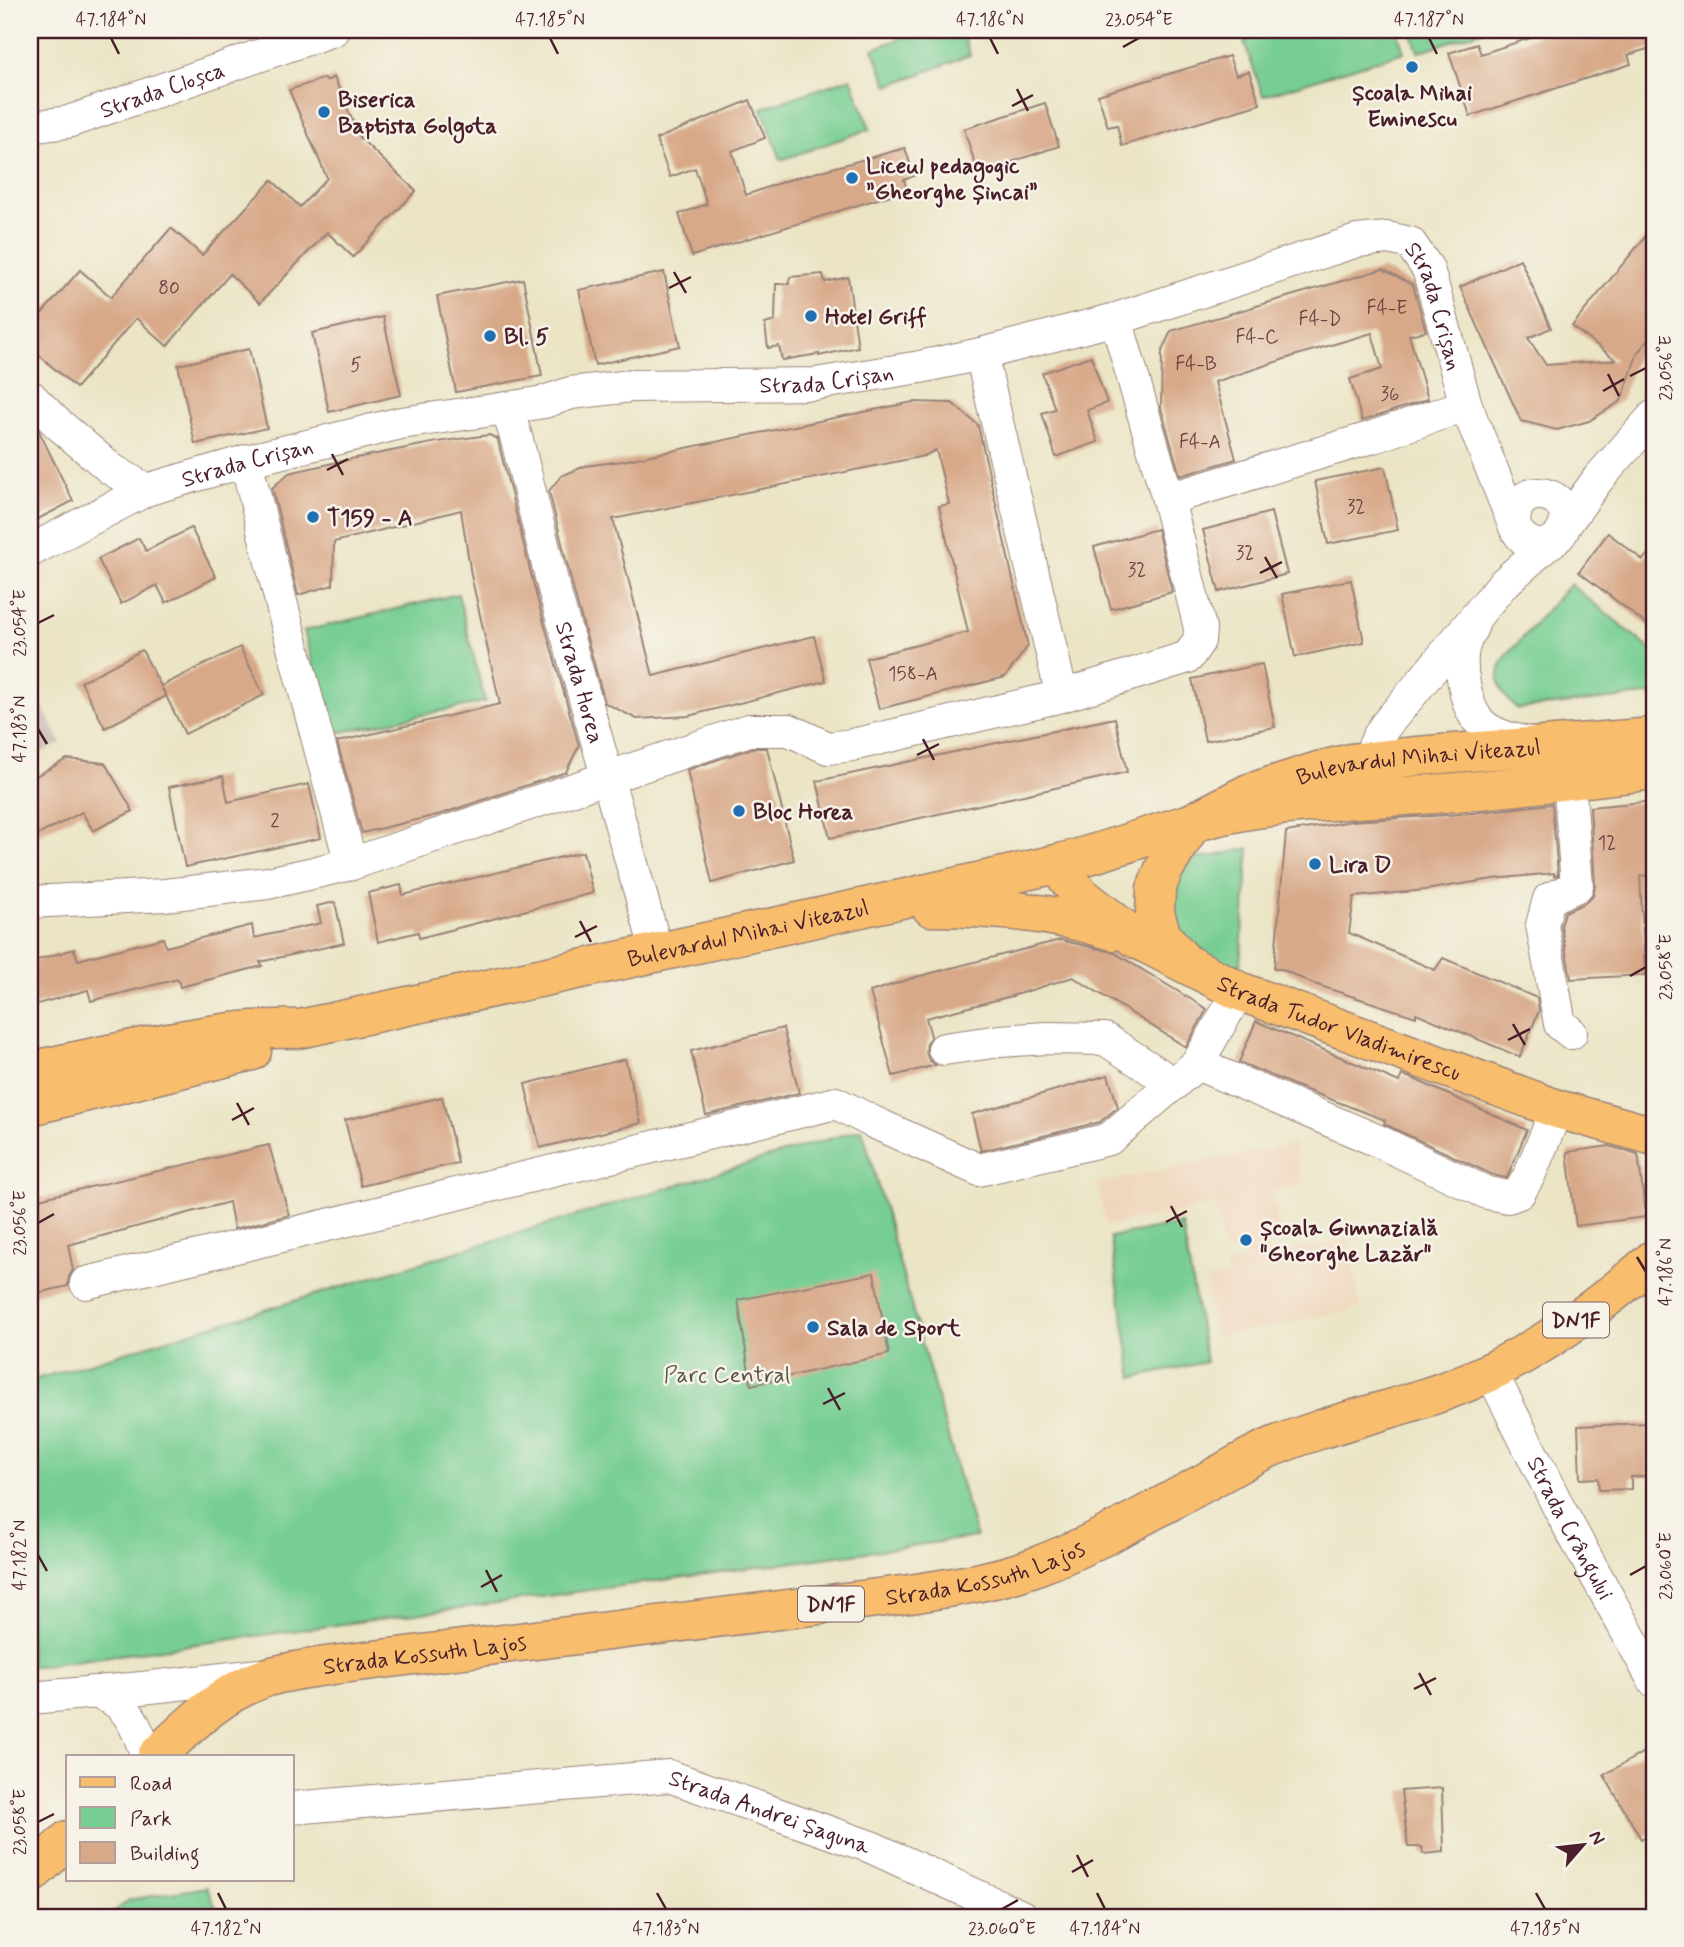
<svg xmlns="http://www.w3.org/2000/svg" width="1684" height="1947" font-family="Mynerve,sans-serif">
<rect width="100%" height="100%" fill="#f7f3e8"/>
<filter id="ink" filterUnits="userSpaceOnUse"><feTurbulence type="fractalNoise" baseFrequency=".0143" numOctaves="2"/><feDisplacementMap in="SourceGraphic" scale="14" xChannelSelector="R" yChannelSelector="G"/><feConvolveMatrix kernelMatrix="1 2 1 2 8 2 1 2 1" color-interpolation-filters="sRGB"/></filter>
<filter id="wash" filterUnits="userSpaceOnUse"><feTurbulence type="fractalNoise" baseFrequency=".00686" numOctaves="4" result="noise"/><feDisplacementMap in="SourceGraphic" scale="28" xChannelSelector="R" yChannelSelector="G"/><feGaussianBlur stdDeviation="1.57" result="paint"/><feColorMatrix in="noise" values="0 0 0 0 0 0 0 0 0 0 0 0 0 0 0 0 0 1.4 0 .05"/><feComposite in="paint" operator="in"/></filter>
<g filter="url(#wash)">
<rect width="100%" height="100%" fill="#ebe5c6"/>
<!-- built -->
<polygon fill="#efd6bb" points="1294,1144 1302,1184 1272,1191 1281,1237 1266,1241 1269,1254 1348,1239 1361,1308 1216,1337 1205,1280 1227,1275 1225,1265 1248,1260 1245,1247 1224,1251 1215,1205 1106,1226 1097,1183"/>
<!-- industrial -->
<polygon fill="#cdc2b9" points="42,705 61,743 30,758 30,711"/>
<!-- green -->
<g fill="#77ce93" stroke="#60765f" stroke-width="2">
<polygon points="923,30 961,30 970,55 888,86 873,49"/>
<polygon points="1280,30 1397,30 1404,52 1263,96 1244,41"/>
<polygon points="1411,30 1485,30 1418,52"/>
<polygon points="851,78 870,129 781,160 762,108"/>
<path d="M1570 584 1654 652V694L1517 709C1500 693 1493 681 1504 659Z"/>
<polygon points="458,594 485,702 331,734 304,631"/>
<polygon points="1249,848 1240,966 1204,960 1174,938 1164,887 1196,858 1214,856"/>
<polygon points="862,1129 976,1537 30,1667 30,1381"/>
<polygon points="1182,1224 1206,1362 1133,1378 1110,1237"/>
<polygon points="207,1887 220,1917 107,1917 128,1900"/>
</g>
<g id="blocks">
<!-- building -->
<g fill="#d8a989">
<polygon points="1555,30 1654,30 1654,47 1628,55 1631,64 1470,116 1449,53 1477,44 1481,54"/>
<polygon points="1229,56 1236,75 1249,71 1260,104 1122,146 1117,125 1108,127 1098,95"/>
<polygon points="334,77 360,138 416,191 353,257 327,232 260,303 230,274 167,346 136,318 76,388 30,347 30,327 80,270 111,297 171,228 202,255 272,180 300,207 327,178 289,90 325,78 326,81"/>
<polygon points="750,100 765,138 732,151 746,195 785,181 905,148 914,176 904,180 907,190 692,256 679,214 707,204 695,168 670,177 656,139"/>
<polygon points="1045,103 1059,146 978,173 964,129"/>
<polygon points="1654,226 1654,333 1638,352 1621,401 1589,421 1557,430 1521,421 1460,287 1520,259 1551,328 1528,338 1546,365 1616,360 1572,326"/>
<polygon points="1383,269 1413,285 1426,331 1409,335 1428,399 1362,421 1350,379 1382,369 1372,333 1297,355 1215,382 1236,459 1180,476 1161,408 1162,351 1171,331"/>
<polygon points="664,272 680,346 595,365 579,290"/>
<polygon points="823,274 825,282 848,277 858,347 819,356 819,354 782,360 779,346 768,348 765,324 775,321 776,284 789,284 790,277"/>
<polygon points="523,279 542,376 456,392 437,296"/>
<polygon points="383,317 401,395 329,412 312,333"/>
<polygon points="249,349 267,428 195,444 178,365"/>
<polygon points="1091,356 1107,403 1087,410 1098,442 1056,457 1042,413 1055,409 1042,373"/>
<polygon points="913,402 952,403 978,425 1028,646 1005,677 879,709 866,658 968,632 939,506 949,504 936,450 924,456 613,519 653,676 814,636 826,681 688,716 637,719 605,703 573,588 549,491 561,476 585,466 622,461"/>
<polygon points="30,422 39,431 73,501 30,523"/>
<polygon points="489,435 498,439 499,445 537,598 579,746 566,772 441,814 362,833 337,742 500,704 471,575 461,510 334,542 333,585 298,595 272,488 289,473 351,459 437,442"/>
<polygon points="1385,467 1398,530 1328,544 1315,481"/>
<polygon points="1271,512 1287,574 1219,592 1203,530"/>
<polygon points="191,528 216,577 166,603 157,585 121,604 98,559 139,538 146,551"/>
<polygon points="1157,529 1172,592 1111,609 1094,547"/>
<polygon points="1608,533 1643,560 1654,546 1654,630 1579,572"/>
<polygon points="1351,580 1364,642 1295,657 1282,594"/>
<polygon points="240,647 264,695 185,734 161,686"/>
<polygon points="142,650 166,696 105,728 81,682"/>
<polygon points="1262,664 1275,727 1205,741 1192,679"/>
<polygon points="1115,718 1127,772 830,838 817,781"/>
<polygon points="752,748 767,748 794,860 712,883 687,770"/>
<polygon points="67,759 105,763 133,811 93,831 82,812 30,839 30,779"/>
<polygon points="223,776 228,802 309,784 321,838 185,867 169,787"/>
<polygon points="1654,801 1654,874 1640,876 1645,975 1571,979 1561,926 1565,912 1585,903 1593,895 1595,885 1590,807"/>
<polygon points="1552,804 1558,875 1554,876 1554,873 1493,879 1425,890 1354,897 1349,933 1435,970 1443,958 1537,998 1539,1011 1520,1057 1416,1013 1416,1017 1311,983 1282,969 1274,969 1286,832 1352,821 1462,814"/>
<polygon points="583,852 593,893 419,938 418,932 378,942 368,893 401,885 403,895"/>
<polygon points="335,902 344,943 260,962 262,966 180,987 178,979 91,1001 88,990 30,1006 30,962 74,949 78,960 163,938 166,947 252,925 254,938 321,923 317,906"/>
<polygon points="1060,940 1113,952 1207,1009 1186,1047 1073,977 1012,996 926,1018 931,1036 927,1043 926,1052 929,1060 936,1065 893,1076 870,992 916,977"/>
<polygon points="1256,1021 1399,1082 1402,1075 1414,1079 1527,1130 1507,1178 1493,1175 1384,1124 1385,1120 1296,1086 1239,1062"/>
<polygon points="783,1028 799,1093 706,1115 691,1051"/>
<polygon points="625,1059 641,1123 540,1148 525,1084"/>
<polygon points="1108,1075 1118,1107 1100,1122 981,1151 972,1114"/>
<polygon points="442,1097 458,1163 361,1186 345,1120"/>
<polygon points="269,1145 289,1215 234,1229 229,1202 68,1245 73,1270 69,1277 68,1286 33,1294 30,1280 30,1201"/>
<polygon points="1609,1146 1638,1154 1646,1217 1576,1226 1567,1152"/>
<polygon points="874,1273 889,1354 751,1385 738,1300"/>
<polygon points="1647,1423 1649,1476 1631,1477 1631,1489 1599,1490 1598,1478 1580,1479 1578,1426"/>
<polygon points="1654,1746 1654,1831 1641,1839 1604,1775"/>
<polygon points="1442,1788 1444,1852 1423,1854 1422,1847 1408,1847 1401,1791"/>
</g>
</g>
</g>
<g filter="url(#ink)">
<use href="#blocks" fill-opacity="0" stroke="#9a8278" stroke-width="2"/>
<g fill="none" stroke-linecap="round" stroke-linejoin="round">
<defs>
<g id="minor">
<path id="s1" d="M30 127 68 122 333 30"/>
<polyline points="981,354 1062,696"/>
<polyline points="30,396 56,422 111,469 146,490"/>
<path id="s2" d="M507 408 517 440 555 593 657 952"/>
<polyline points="246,461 281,602 351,864"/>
<polyline points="1168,499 1373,437 1466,405"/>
<polyline points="1565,525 1598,479 1654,416"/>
<path id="s3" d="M30 551 146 490 246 461 401 423 507 408 544 402 571 393 631 386 815 384 920 367 981 354 1116 319 1357 241 1388 238 1410 243 1428 269 1466 405 1515 527C1536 568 1583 530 1559 502 1554 497 1546 494 1539 494 1520 494 1512 511 1515 527"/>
<path d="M1473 625C1470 632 1466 638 1464 645 1458 664 1465 703 1477 719 1489 735 1512 740 1530 743"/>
<polyline points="1569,779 1577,886 1549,899 1542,925 1560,1024 1571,1033"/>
<path d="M1371 783C1369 758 1371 746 1385 726L1502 585 1549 543"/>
<polyline points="30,902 165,895 268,883 313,873 351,864 749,730 789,730 828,748 852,745 1062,696 1188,657 1199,641 1200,628 1168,499 1116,319"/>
<polyline points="944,1049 1000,1041 1047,1038 1105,1039 1174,1084"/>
<polyline points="1197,1064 1378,1141 1487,1193 1508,1197 1519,1193 1529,1176 1557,1109"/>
<polyline points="86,1283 836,1103 873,1122 979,1170 1109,1139 1197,1064 1239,991"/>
<path id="s4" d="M1491 1372 1560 1510 1654 1681"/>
<path d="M92 1692C126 1697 137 1727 147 1756"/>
<polyline points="30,1698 142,1688 259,1675"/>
<path id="s5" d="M292 1808 669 1776 871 1847 1023 1917"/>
</g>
<g id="major">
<path id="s6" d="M1057 864 1079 894 1135 938 1239 991 1557 1109 1654 1136"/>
<path d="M931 907C996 908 1051 911 1113 931"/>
<path id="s7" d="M1183 961 1162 936 1155 913 1156 889 1164 869 1193 822 1249 793 1318 771 1351 763 1417 756 1654 737"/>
<path id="s8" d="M30 1071C76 1061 122 1051 169 1042 212 1034 254 1027 299 1029 550 976 802 922 1052 865 1113 851 1171 825 1233 813 1297 801 1368 799 1433 794 1507 789 1581 778 1654 770"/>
<polyline points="30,1106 252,1051"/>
<path id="s9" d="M157 1756C190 1724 223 1691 268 1677 289 1671 311 1668 333 1665L910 1594C952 1587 994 1582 1034 1567 1096 1544 1155 1509 1213 1478 1230 1469 1247 1458 1265 1450 1325 1424 1389 1412 1450 1389 1526 1361 1594 1311 1654 1259"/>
<polyline points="30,1875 68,1840"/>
</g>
</defs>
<!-- minor casing -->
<use href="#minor" stroke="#9a8278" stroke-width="34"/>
<!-- major casing -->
<use href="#major" stroke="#9a8278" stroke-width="41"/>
<!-- minor -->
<use href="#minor" stroke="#fff" stroke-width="32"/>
<!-- major -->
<use href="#major" stroke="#f9be6d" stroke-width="38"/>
</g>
</g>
<!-- ticks -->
<path fill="none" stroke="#4a1f2b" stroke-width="2.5" d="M111 38 119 54M550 38 558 54M990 38 998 54M1429 38 1437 54M1123 47 1139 38M1017 89 1028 111M1012 106 1033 95M674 272 686 293M669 288 691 277M1608 374 1619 396M1630 376 1646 368M1603 391 1624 379M332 454 343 475M327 470 348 459M1265 557 1277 578M1260 573 1282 562M38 623 54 615M38 729 47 744M923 739 934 760M917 755 939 744M580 921 591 942M575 937 597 926M1630 976 1646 967M1513 1024 1525 1045M1508 1040 1530 1029M237 1103 249 1125M232 1120 254 1108M1171 1206 1182 1227M1166 1222 1187 1211M38 1223 54 1214M1637 1257 1646 1272M828 1388 840 1410M823 1404 845 1393M38 1555 47 1571M486 1570 497 1592M1630 1575 1646 1566M481 1587 502 1575M1419 1673 1431 1695M1414 1689 1436 1678M38 1822 54 1814M1077 1855 1088 1877M1072 1872 1093 1860M218 1893 226 1909M657 1893 666 1909M1097 1893 1105 1909M1536 1893 1545 1909M1002 1909 1018 1900"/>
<!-- markers -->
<g fill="#1f6fb2" stroke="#f7f3e8" stroke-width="2.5">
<circle cx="1412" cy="67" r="7"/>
<circle cx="324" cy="112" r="7"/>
<circle cx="852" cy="178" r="7"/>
<circle cx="811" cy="316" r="7"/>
<circle cx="490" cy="336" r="7"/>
<circle cx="313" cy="517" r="7"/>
<circle cx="739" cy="811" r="7"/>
<circle cx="1315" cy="864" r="7"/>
<circle cx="1246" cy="1240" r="7"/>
<circle cx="813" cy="1327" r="7"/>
</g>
<g text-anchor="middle" stroke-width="5" stroke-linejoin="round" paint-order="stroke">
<!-- number labels -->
<g font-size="19" fill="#6e4242">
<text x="169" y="294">80</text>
<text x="1387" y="314">F4-E</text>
<text x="1320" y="325">F4-D</text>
<text x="1257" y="343">F4-C</text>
<text x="1196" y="370">F4-B</text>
<text x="356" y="371">5</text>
<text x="1390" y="400">36</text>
<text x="1200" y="448">F4-A</text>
<text x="1356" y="513">32</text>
<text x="1245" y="559">32</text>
<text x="1137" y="576">32</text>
<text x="913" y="680">158-A</text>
<text x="275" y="827">2</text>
<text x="1607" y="849">12</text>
</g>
<!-- shield labels -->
<g fill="#f7f3e8" stroke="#7e5f64" stroke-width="2">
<rect x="1543" y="1302.5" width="66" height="35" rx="5"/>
<rect x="798" y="1586.5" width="66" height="35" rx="5"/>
</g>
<g font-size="21" font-weight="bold" fill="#4a1f2b">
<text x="1576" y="1327">DN1F</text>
<text x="831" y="1611">DN1F</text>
</g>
<!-- street labels -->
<g font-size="23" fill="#4a1f2b" stroke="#f7f3e8">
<text dy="8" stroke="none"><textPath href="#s1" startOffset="138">Strada Cloșca</textPath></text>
<text dy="8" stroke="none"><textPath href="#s3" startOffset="1496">Strada Crișan</textPath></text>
<text dy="8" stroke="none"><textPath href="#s3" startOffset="824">Strada Crișan</textPath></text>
<text dy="8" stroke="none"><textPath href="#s3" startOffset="236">Strada Crișan</textPath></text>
<text dy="8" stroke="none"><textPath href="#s2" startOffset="284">Strada Horea</textPath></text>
<text dy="8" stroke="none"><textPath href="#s7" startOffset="394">Bulevardul Mihai Viteazul</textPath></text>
<text dy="8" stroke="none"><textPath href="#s8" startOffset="732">Bulevardul Mihai Viteazul</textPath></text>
<text dy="8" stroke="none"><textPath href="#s6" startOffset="332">Strada Tudor Vladimirescu</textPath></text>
<text dy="8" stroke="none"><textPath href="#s4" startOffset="175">Strada Crângului</textPath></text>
<text dy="8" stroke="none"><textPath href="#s9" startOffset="863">Strada Kossuth Lajos</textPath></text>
<text dy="8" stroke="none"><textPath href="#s9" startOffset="296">Strada Kossuth Lajos</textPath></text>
<text dy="8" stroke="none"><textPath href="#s5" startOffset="485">Strada Andrei Șaguna</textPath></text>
</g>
<!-- poi labels -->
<g font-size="23" font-weight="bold" fill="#4a1f2b" stroke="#f7f3e8" text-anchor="start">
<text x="1412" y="100" text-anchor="middle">Școala Mihai<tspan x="1412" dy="26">Eminescu</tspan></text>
<text x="338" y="107">Biserica<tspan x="338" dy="26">Baptista Golgota</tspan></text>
<text x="866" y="173">Liceul pedagogic<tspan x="866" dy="26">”Gheorghe Șincai”</tspan></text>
<text x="825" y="324">Hotel Griff</text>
<text x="504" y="344">Bl. 5</text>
<text x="327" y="525">T159 - A</text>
<text x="753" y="819">Bloc Horea</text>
<text x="1329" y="872">Lira D</text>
<text x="1260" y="1235">Școala Gimnazială<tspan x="1260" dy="26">"Gheorghe Lazăr"</tspan></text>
<text x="827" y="1335">Sala de Sport</text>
</g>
<!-- park labels -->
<g font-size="23" fill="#58544a" stroke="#f7f3e8">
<text x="727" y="1382">Parc Central</text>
</g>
</g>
<!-- margin -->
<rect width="1684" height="1947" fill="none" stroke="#f7f3e8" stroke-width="77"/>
<!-- legend -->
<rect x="66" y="1755" width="228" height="126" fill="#f7f3e8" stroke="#b29e9c" stroke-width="2"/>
<rect x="80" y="1777" width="35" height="10" fill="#f9be6d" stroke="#b29e9c" stroke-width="2"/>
<text x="130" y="1790" font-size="21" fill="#4a1f2b">Road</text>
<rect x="80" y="1807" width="35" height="21" fill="#77ce93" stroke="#b29e9c" stroke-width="2"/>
<text x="130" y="1825" font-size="21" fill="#4a1f2b">Park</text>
<rect x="80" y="1842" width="35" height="21" fill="#d8a989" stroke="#b29e9c" stroke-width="2"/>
<text x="130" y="1860" font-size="21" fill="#4a1f2b">Building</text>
<!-- north arrow -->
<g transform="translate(1583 1845) rotate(62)" stroke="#f7f3e8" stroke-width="5" paint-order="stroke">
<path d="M0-5L12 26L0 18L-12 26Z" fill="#4a1f2b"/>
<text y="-10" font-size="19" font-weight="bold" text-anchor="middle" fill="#4a1f2b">N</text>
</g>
<rect x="38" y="38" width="1608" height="1871" fill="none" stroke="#4a1f2b" stroke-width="2.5"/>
<g font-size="18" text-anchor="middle" fill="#4a1f2b">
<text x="111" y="25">47.184°N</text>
<text x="550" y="25">47.185°N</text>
<text x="990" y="25">47.186°N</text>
<text x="1139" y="25">23.054°E</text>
<text x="1429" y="25">47.187°N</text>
<text transform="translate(1665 368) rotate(-90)" y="6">23.056°E</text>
<text transform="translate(19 623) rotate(-90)" y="6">23.054°E</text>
<text transform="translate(19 729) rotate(-90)" y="6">47.183°N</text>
<text transform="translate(1665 967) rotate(-90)" y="6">23.058°E</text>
<text transform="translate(19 1223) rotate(-90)" y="6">23.056°E</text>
<text transform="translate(1665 1272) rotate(-90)" y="6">47.186°N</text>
<text transform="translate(19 1555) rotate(-90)" y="6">47.182°N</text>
<text transform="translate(1665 1566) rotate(-90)" y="6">23.060°E</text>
<text transform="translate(19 1822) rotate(-90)" y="6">23.058°E</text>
<text x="226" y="1934">47.182°N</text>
<text x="666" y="1934">47.183°N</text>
<text x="1002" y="1934">23.060°E</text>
<text x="1105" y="1934">47.184°N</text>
<text x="1545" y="1934">47.185°N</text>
</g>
</svg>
